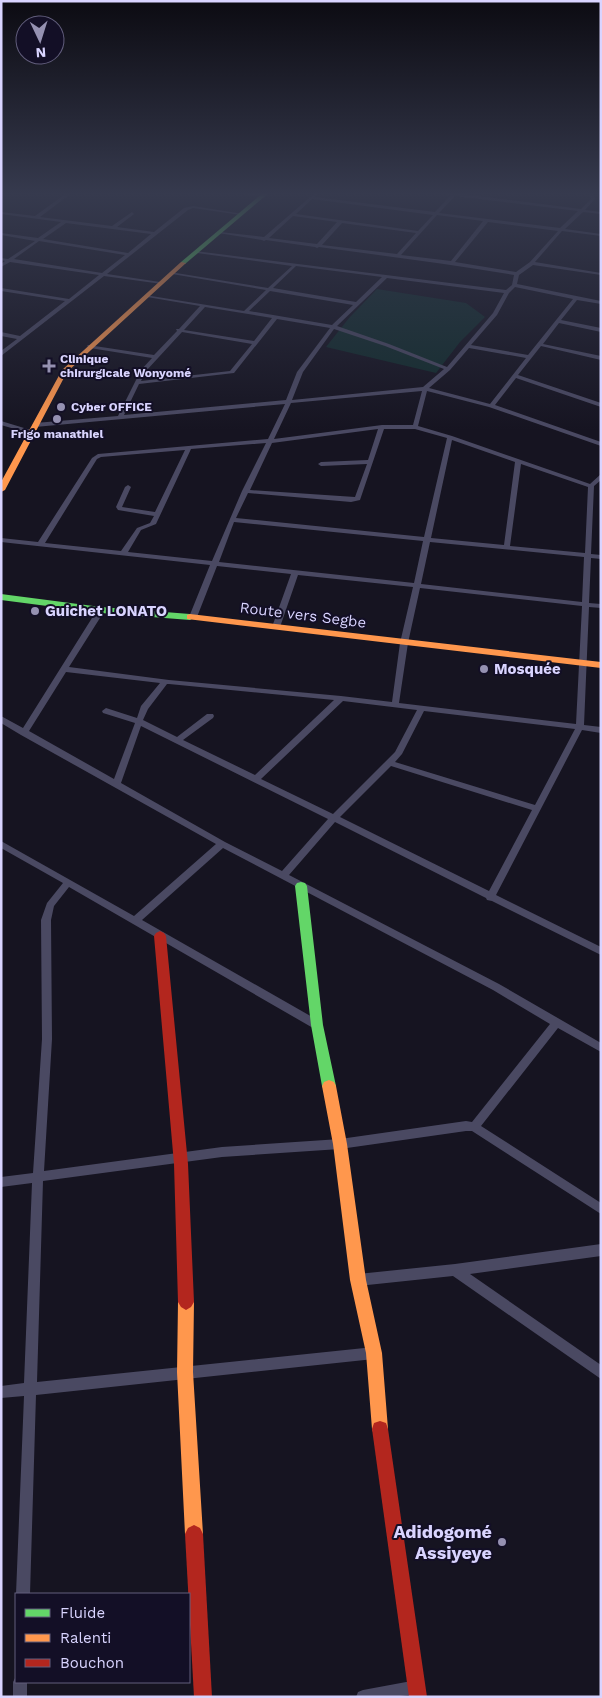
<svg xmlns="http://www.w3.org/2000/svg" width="602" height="1698" font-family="'Work Sans',sans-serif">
<rect width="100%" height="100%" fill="#161421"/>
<!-- green -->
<polygon fill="#132c2d" points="377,289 466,303 485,317 460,342 436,373 326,347 349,318"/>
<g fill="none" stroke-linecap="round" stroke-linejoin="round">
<!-- street -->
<g fill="#4a4962" fill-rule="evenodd">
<path d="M68 192H73L40 217 112 226 132 212 134 214 117 227 154 232 184 208 193 206 243 214 241 215 193 208 188 210 107 274 160 282 162 283V284L104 276 1 356V351L17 339 1 336V332L20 336 65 301 1 291V288L69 299 99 275 10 262 1 267V264L5 261 1 260V258L8 259 35 241 1 235V233L38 238 61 222 1 214V212L35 216ZM66 223 151 234 128 253 43 239ZM39 241 125 255 102 273 14 259Z"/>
<polygon points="235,192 244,192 264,196 262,197"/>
<path d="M316 192H320L315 197 435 212 451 195 435 192 454 193 581 209 591 199 589 192H593L595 199 585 210 601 212V214L583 212 565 229 601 234V236L562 231 535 262 601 273V275L533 265 519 275 517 284 601 301V304L577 300 561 320 601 328V332L559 323 543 344 601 356V360L541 346 518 375 601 403V407L516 378 495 405 601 442V446L489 407 427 391 418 426 452 436 590 484 601 474V480L594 486 591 554 601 555V559L591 558 589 603 601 604V608L589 607 584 725 601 727V733L582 730 496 895 601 947V955L492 901 487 900 486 898 335 822 289 875 499 984 601 1043V1052L558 1028 481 1126 601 1203V1214L472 1131H466L340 1149 222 1157 43 1181 37 1382 374 1347 378 1349 380 1353 378 1357 374 1359 36 1395 30 1594H16L24 1396 1 1398V1386L24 1383 32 1183 1 1187V1177L33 1173 42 1039 41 920 47 903 63 883 1 848V841L134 916 216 844 21 735 1 723V716L23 728 97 610 101 608 105 610 69 667 169 680 341 696 392 702 400 643 413 587 298 575 280 627 276 629 272 627 291 574 217 566 197 617 193 619 189 617 210 565 1 542V538L38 542 92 458 98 454 268 439 285 404 35 427 32 425 35 423 118 416 141 370 152 358 90 348 87 346 88 345 154 355 177 331 176 329H179L200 306 147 297 145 296V295L244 311 266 290 172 274H170V272L268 288 292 266 197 253H195V251L506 290 512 285 514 275C449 264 385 256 319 247L317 248 315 247 266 240 264 241 262 240 218 233 220 232 264 237ZM455 196 578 211 560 228 439 213ZM312 199 433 215 418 231 296 214ZM437 215 483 221 451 261 401 255ZM293 216 337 222 317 244 269 238ZM488 222 558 231 530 262 516 272 455 262ZM342 223 416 233 397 254 322 245ZM296 266 382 277 356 302 273 288ZM387 278 504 293 493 313 447 367 389 344 337 326ZM515 287 573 299 528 355 471 345 497 315 509 293ZM270 291 353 305 332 325 249 311ZM205 307 272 318 254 341 184 330ZM277 319 330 328 297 372 286 400 124 415 139 384 234 373ZM334 329 385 346 444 369 423 387 292 400 303 372ZM182 332 252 344 230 371 141 381 146 371ZM469 348 526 358 490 404 429 388 450 370ZM422 391 413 425H382L274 439 291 403ZM378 429 368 460 321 462 318 464 321 466 367 464 355 497 250 490 272 443ZM384 429H415L447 438 424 537 236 518 248 493 351 502 360 500ZM452 440 515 462 504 545 431 538ZM266 443 242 491 212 561 128 552 141 530 156 524 191 449ZM185 450 155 512 122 507 131 487 128 485 125 487 116 507 118 510 154 516 150 523 137 528 121 551 45 543 97 459 101 457ZM521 464 588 487 585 553 510 546ZM234 522 423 541 414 583 219 562ZM430 542 584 557 582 602 421 584ZM420 588 582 606 576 724 399 703 408 643ZM66 672 160 683 141 706 137 718 106 708 102 711 103 713 135 723 114 779 29 731ZM167 684H169L334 700 255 775 183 740 213 718 214 716 213 714H207L177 737 143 720 148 709ZM343 701 417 710 395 752 333 814 261 779ZM424 711 575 729 535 805 395 762 402 754ZM141 726 328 819 282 871 225 842 121 783ZM391 766 532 810 489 891 340 817ZM223 848 493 990 550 1024 472 1122 466 1121 340 1139 222 1147 44 1171 52 1039 51 920 54 906 69 887 313 1028 317 1029 321 1028 322 1025 321 1022 142 920Z"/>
<polygon points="1,421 34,431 35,432 32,434 1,425"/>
<polygon points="601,1244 601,1256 470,1274 601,1365 601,1379 453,1276 358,1286 354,1284 352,1280 354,1276 358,1274 455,1264"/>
<polygon points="16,1676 16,1682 27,1682 27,1697 13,1697 13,1682"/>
<path d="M417 1680 422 1682 424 1687 422 1692C402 1698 377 1697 356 1697L358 1692 363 1690Z"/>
</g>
<!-- fast -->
<g fill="#63d668" fill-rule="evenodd">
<polygon points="264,192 270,192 185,264 181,264 181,262"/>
<polygon points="1,594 101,607 190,614 195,617 190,620 101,613 1,600"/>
<polygon points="301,882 305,883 307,886 323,1025 336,1086 334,1090 329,1092 324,1090 322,1086 311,1025 295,886 297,883"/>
</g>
<!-- slow -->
<g fill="#ff974d" fill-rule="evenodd">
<polygon points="181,262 186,263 67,372 5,490 1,492 1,482 62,370"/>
<polygon points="190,614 601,662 601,668 187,619 187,615"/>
<polygon points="329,1080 334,1082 336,1086 347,1144 366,1280 382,1353 388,1429 386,1435 380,1437 374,1435 372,1429 366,1353 350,1280 333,1144 322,1086 324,1082"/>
<polygon points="186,1294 191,1297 194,1302 193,1372 203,1534 200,1540 194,1543 188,1540 185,1534 177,1372 178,1302 181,1297"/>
</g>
<!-- jam -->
<g fill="#b3261e" fill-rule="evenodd">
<polygon points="160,931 164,933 166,936 188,1164 194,1302 191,1307 186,1310 181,1307 178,1302 174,1164 154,936 156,933"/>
<polygon points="380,1421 386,1423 388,1429 427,1697 409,1697 372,1429 374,1423"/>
<polygon points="194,1525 200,1528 203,1534 212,1697 194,1697 185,1534 188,1528"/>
</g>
</g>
<!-- sky -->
<linearGradient id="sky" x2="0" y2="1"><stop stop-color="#0c0b12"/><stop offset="0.45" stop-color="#363a4e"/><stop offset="1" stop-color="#363a4e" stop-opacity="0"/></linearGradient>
<rect width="602" height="430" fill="url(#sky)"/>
<!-- markers -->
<g fill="#9591b1" stroke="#130f26" stroke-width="2">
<path d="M46.5 358.5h5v5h5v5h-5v5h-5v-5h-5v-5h5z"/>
<circle cx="61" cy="407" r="5"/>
<circle cx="57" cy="419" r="5"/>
<circle cx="35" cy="611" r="5"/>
<circle cx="484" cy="669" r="5"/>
<circle cx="502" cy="1542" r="5"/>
</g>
<g text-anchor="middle" stroke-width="4" stroke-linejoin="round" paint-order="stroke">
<!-- far-poi labels -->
<g font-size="12" font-weight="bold" fill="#d9d4ff" stroke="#130f26" text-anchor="start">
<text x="60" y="363">Clinique<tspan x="60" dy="14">chirurgicale Wonyomé</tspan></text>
<text x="71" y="411">Cyber OFFICE</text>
<text x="57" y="438" text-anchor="middle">Frigo manathiel</text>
</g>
<!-- poi labels -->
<g font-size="15" font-weight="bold" fill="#d9d4ff" stroke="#130f26" text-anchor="start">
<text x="45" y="616">Guichet LONATO</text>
<text x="494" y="674">Mosquée</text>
</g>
<!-- street labels -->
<g font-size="15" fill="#d9d4ff" stroke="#130f26">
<text transform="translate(303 615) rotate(7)" y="5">Route vers Segbe</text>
</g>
<!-- near-poi labels -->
<g font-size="18" font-weight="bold" fill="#d9d4ff" stroke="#130f26" text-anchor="end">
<text x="492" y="1538">Adidogomé<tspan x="492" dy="21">Assiyeye</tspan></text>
</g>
</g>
<!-- border -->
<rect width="602" height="1698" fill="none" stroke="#d9d4ff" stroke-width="5"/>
<!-- legend -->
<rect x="15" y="1593" width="175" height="90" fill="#130f26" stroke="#625e7d"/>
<rect x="25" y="1609" width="25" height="8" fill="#63d668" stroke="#625e7d"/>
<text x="60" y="1618" font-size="15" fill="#d9d4ff">Fluide</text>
<rect x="25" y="1634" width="25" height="8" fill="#ff974d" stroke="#625e7d"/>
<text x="60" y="1643" font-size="15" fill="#d9d4ff">Ralenti</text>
<rect x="25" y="1659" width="25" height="8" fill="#b3261e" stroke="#625e7d"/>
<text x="60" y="1668" font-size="15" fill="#d9d4ff">Bouchon</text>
<!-- north arrow -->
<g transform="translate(40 40) rotate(176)"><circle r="24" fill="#130f26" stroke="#625e7d"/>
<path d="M0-4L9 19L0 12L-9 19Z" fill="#9591b1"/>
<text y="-8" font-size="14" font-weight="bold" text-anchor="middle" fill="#d9d4ff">N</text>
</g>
</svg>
